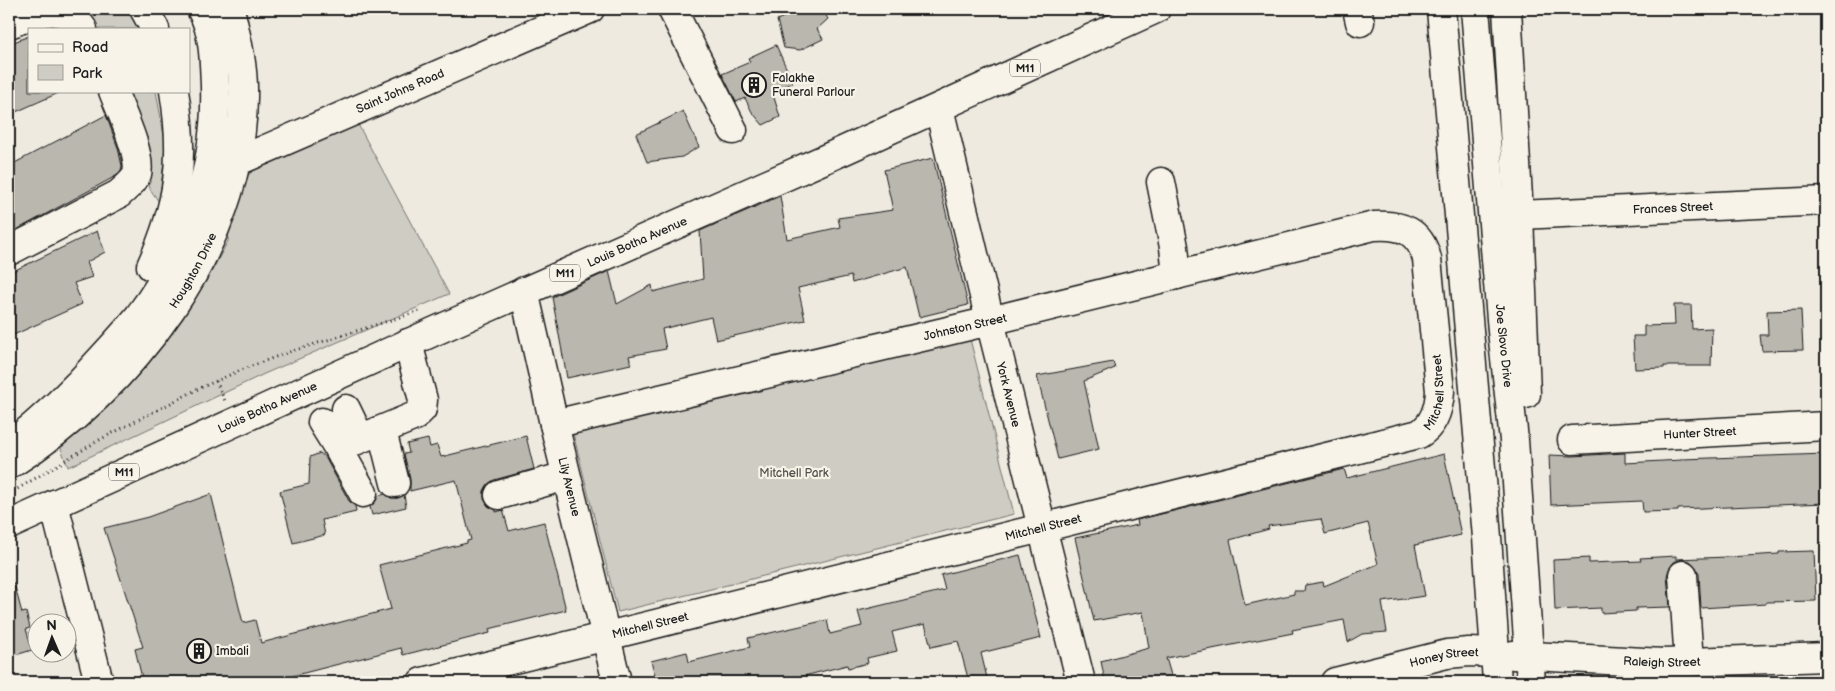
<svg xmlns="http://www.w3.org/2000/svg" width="1835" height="691" font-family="'Balsamiq Sans',sans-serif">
<rect width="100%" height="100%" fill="#eeeae0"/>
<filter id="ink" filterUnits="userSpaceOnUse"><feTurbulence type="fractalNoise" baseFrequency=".02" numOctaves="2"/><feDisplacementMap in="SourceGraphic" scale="10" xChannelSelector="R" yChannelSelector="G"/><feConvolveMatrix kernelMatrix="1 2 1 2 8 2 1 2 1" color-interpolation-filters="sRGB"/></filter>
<g filter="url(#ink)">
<!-- green -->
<g fill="#cfccc3" stroke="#767470">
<polygon points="85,9 126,9 140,29 95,29"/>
<polygon points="126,91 156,91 166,147 159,202 150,189 142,125"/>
<polygon points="354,117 449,294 264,374 68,467 57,438 184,310 207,280 228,241 231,209 246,177 259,166"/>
<polygon points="969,335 1014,514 618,612 573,433"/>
</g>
<!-- building -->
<g fill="#bab7af" stroke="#1c1c1c" fill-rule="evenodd">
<polygon points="801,9 822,9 828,19 817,29 823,39 800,50 784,48 777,20"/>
<polygon points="29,36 29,91 63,91 9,115 9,44"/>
<polygon points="776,45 793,83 772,91 780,117 763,125 752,112 745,98 736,102 722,74 750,62 748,58"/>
<polygon points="683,111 699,147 682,157 647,162 636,134"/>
<polygon points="106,115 118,148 122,166 121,170 116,176 9,234 9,166"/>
<polygon points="933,158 968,305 919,317 907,267 852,283 851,276 798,288 805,320 716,340 711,317 662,329 666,349 629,356 631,364 567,378 552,297 609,271 617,304 652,285 653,292 703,279 700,231 780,196 787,239 840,227 838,218 893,210 884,170"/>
<polygon points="97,231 105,252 87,262 92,277 74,283 82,304 9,337 9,273"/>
<polygon points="1674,305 1691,305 1692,329 1712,328 1711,366 1664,366 1664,368 1635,369 1633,336 1644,336 1644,326 1675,325"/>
<polygon points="1801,310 1803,350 1762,351 1760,335 1768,335 1767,311"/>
<polygon points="1113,362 1115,368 1084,381 1099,449 1058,459 1037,376"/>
<polygon points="526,436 534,469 494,480 488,484 484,491 484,499 488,506 496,510 496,512 503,510 509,531 544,522 566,610 489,629 490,633 403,655 401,648 269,682 143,682 135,649 143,647 104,528 148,517 211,494 243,623 255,620 261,643 391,609 379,565 467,543 467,541 471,540 456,480 410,491 410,479 404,454 409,453 407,444 428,439 430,447 437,445 441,457"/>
<polygon points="320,453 325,457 349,501 355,506 356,512 322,520 325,535 293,543 280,491 309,484 310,457"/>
<polygon points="1625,453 1625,463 1682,460 1682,459 1826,454 1826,503 1678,509 1678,511 1643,512 1642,501 1551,505 1549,455 1573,456"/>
<path d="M1444 454 1461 535 1415 545 1425 596 1382 602 1387 632 1362 634 1348 642 1344 620 1292 630 1293 633 1166 658 1173 682H1105L1101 661 1149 648 1143 612 1094 621 1075 538 1138 525 1137 520 1344 469 1347 478ZM1321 519 1325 534 1368 523 1378 564 1324 586 1323 582 1305 585 1304 591H1294V594L1245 605 1230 540 1269 529 1268 526Z"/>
<polygon points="385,494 391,498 398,498 404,495 406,507 372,515 370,507 376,501 378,496"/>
<polygon points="1814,551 1816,601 1766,602 1766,604 1701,608 1699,574 1696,567 1690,561 1682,559 1674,562 1669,569 1667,576 1670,607 1636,608 1636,611 1601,613 1601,608 1555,610 1553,560 1589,558 1589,563 1641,561 1640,558 1676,556 1676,559 1728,557 1779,554 1779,552"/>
<polygon points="1020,555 1041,638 981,653 988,682 969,682 958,641 931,647 925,624 892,632 897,651 867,658 868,663 848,668 847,665 781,682 657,682 651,661 687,652 689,662 750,647 748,638 827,620 830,634 862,626 858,611 945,590 941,575"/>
<polygon points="14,583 22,613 26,612 30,628 26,629 32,650 9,657 9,584"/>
</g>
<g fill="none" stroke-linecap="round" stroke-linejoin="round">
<defs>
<g id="minor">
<polyline points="672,9 733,130"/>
<polyline points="1357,9 1360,22"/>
<path d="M9 24C36 14 63 0 83 29"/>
<path id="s1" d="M939 108 990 321 1081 682"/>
<path id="s2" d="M215 165 236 162 590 9"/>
<polyline points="1161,182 1174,247 1177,275"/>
<path id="s3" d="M1519 215 1826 201"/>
<path d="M9 251 119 194C124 189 134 182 137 174 142 154 120 110 113 91"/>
<path id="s4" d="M524 291 554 424 617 682"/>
<polyline points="346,409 360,438"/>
<polyline points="322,422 338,448"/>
<polyline points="382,431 395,483"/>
<path id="s5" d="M1572 440 1826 426"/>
<polyline points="363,493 338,448 415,416 422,409 423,400 408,343"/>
<polyline points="499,495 566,476"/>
<polyline points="54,504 99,682"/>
<polyline points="1683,575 1689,662"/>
<path id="s6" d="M422 682 1419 434C1434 425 1439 409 1440 391L1427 259C1420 231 1402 224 1374 226L990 321 554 424"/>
<path id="s7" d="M1335 682 1447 654 1469 652 1496 653"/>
</g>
<g id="major">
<polyline points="144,9 155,29"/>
<polyline points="1441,9 1487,537 1497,682"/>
<path id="s8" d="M1475 9 1502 331 1514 440 1531 682"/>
<polyline points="1507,9 1519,215 1526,394"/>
<path d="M151 266C179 205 185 158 174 91"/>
<path d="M10 445C44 419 73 391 101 359 114 345 127 331 139 316 188 251 218 169 215 86 214 61 214 31 201 9"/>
<path id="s9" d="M9 465C130 390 242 247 243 98 244 67 237 39 230 9"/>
<path id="s10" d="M9 525 433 332 827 158 1156 9"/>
<path id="s11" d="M1513 655 1663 663 1826 657"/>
</g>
</defs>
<!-- minor casing -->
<use href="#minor" stroke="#1c1c1c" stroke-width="31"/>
<!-- major casing -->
<use href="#major" stroke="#1c1c1c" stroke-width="31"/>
<!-- path -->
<g stroke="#1c1c1c" stroke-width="3" stroke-dasharray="1 4" stroke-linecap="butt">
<polyline points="216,381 225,401"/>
<polyline points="9,494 101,439 198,389 241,370 286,353 420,311"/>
</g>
<!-- minor -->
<use href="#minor" stroke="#f7f3e8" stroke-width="28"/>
<!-- major -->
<use href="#major" stroke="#f7f3e8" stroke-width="28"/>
</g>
</g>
<!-- icons -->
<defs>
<symbol id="building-ring" viewBox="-11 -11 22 22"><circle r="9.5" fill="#f7f3e8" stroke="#1c1c1c" stroke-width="1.5"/><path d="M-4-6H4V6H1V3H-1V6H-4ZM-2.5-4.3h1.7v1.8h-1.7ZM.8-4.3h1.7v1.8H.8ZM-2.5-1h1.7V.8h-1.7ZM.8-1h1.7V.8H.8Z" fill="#1c1c1c"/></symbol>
</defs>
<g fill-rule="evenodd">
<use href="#building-ring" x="740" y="71" width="28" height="28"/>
<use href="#building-ring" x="185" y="637" width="28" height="28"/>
</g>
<g text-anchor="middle" stroke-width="4.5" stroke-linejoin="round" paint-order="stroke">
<!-- shield labels -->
<g fill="#f7f3e8" stroke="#5e5c59" stroke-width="1">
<rect x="1010" y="59.5" width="30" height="17" rx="4"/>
<rect x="550" y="264.5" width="30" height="17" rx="4"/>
<rect x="109" y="463.5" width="30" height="17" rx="4"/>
</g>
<g font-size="11" font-weight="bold" fill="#1c1c1c">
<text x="1025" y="72">M11</text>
<text x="565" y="277">M11</text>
<text x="124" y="476">M11</text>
</g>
<!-- poi labels -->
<g font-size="12" fill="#1c1c1c" stroke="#f7f3e8" text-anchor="start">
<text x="772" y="82">Falakhe<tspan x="772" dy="14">Funeral Parlour</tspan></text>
<text x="216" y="655">Imbali</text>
</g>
<!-- street labels -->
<g font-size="12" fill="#1c1c1c" stroke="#f7f3e8">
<text dy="4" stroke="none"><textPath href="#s2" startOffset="200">Saint Johns Road</textPath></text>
<text dy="4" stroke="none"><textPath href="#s3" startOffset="154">Frances Street</textPath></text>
<text dy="4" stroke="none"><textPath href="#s10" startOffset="689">Louis Botha Avenue</textPath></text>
<text dy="4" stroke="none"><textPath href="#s9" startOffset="271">Houghton Drive</textPath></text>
<text transform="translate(965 327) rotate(-13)" y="4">Johnston Street</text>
<text dy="4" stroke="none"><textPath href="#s8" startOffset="338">Joe Slovo Drive</textPath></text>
<text dy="4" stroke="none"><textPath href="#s6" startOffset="1075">Mitchell Street</textPath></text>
<text dy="4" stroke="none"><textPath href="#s1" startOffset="295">York Avenue</textPath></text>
<text dy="4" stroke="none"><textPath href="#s10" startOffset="284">Louis Botha Avenue</textPath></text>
<text dy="4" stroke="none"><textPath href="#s5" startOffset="128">Hunter Street</textPath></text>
<text dy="4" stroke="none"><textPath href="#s4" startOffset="201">Lily Avenue</textPath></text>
<text dy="4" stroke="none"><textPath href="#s6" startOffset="640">Mitchell Street</textPath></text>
<text dy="4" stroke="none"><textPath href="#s6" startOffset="235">Mitchell Street</textPath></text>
<text dy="4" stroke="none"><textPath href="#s7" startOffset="112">Honey Street</textPath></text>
<text dy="4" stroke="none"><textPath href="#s11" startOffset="149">Raleigh Street</textPath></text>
</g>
<!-- park labels -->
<g font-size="12" fill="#52514e" stroke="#f7f3e8">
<text x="794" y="477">Mitchell Park</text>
</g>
</g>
<!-- margin -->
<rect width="1835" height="691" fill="none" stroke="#f7f3e8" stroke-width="30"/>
<rect x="15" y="15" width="1805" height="661" fill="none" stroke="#1c1c1c" stroke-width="2" filter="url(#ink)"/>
<!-- legend -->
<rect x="28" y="28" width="162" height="65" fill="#f7f3e8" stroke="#9f9d96"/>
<rect x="38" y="44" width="25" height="8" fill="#f7f3e8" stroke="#9f9d96"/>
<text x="72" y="52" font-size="15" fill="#1c1c1c">Road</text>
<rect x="38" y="65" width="25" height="15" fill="#cfccc3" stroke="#9f9d96"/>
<text x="72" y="78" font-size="15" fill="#1c1c1c">Park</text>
<!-- north arrow -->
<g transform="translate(52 638) rotate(358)"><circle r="24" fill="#f7f3e8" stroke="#9f9d96"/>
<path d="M0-4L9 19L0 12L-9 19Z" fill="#1c1c1c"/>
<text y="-8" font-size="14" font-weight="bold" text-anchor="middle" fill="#1c1c1c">N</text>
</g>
</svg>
